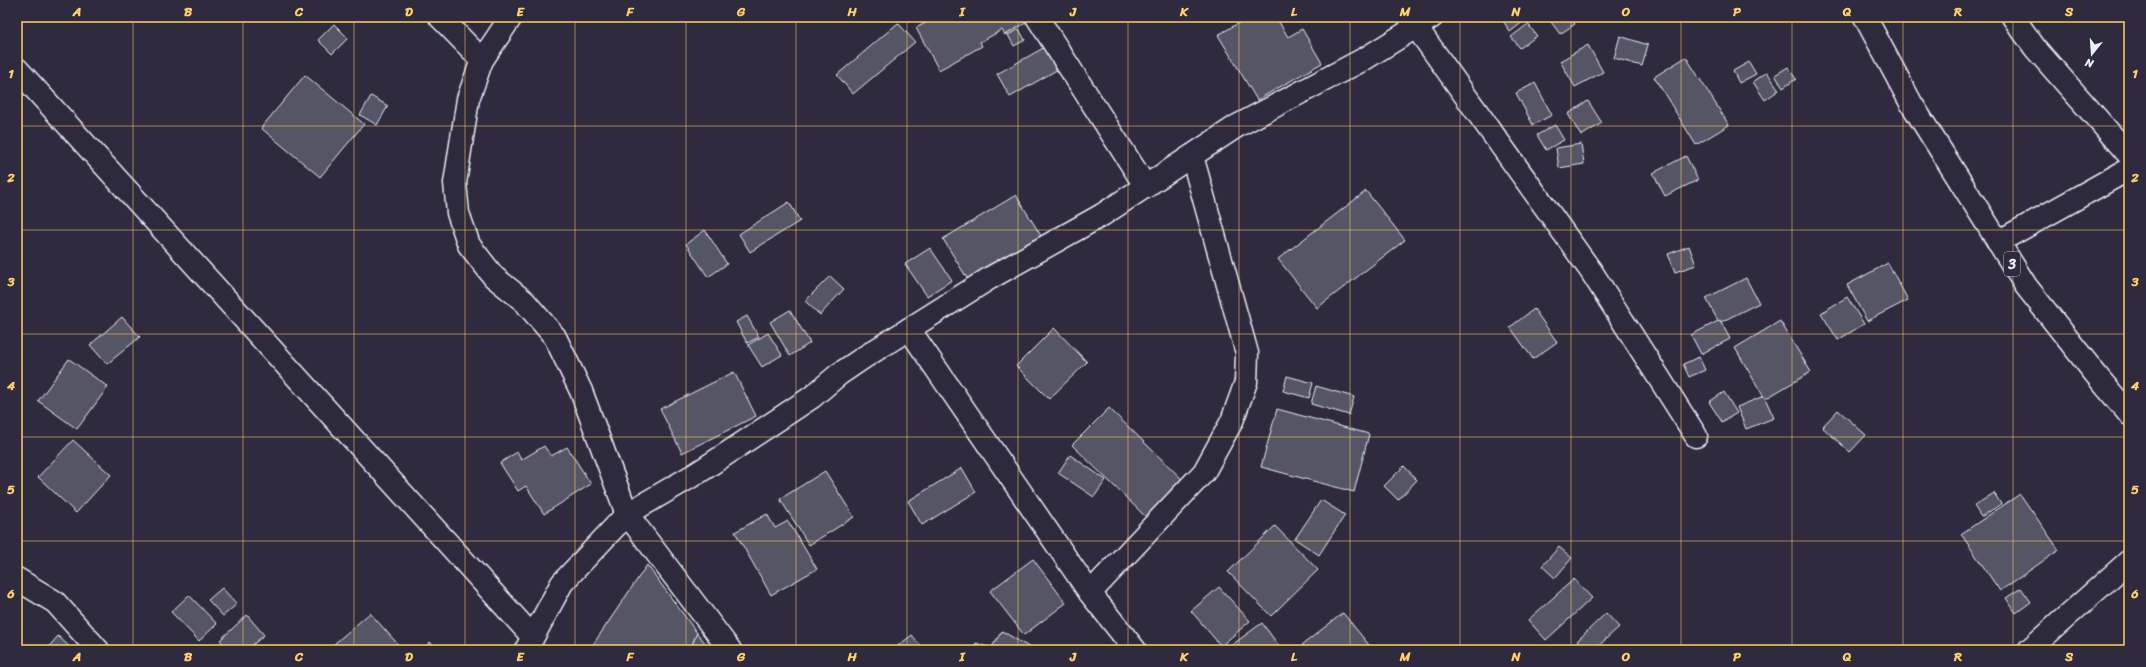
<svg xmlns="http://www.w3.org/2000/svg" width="2146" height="667" font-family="Sriracha,sans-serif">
<rect width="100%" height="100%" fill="#2f2a3d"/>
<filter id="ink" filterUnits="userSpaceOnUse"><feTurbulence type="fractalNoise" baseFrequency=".025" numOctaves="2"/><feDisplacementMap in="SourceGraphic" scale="8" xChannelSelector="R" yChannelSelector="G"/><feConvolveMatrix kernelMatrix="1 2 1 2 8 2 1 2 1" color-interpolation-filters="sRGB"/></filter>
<g filter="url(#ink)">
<!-- building -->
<g fill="#575565" stroke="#e8f1f8">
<polygon points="936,17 1027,17 1029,21 1005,35 1002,30 980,42 982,46 939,70 916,28"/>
<polygon points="1249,17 1276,17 1288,37 1302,29 1322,63 1257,100 1218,35"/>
<polygon points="1505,17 1521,17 1524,21 1510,32 1502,19"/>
<polygon points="1558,17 1570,17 1575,24 1560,34 1551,22"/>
<polygon points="898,23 915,42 853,94 837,75"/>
<polygon points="334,24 348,38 332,54 318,40"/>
<polygon points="1528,24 1537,36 1520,48 1511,37"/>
<polygon points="1019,29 1025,40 1014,46 1008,35"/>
<polygon points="1620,36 1648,45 1642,66 1614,58"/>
<polygon points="1588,45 1603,72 1575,87 1560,61"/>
<polygon points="1047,46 1060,68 1010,97 997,74"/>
<polygon points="1686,57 1729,125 1696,145 1654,77"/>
<polygon points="1749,62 1756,74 1739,83 1733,71"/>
<polygon points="1788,67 1796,79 1783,88 1775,75"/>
<polygon points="1767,72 1779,90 1765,100 1753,82"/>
<polygon points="305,75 364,124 320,177 261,128"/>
<polygon points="1535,83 1552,115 1533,125 1516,93"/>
<polygon points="371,96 388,106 377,125 360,115"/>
<polygon points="1588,101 1602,123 1581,136 1568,114"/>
<polygon points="1555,125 1564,140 1546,150 1537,135"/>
<polygon points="1581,144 1584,164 1559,168 1556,148"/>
<polygon points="1686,156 1698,180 1665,196 1653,173"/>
<polygon points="1366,191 1405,240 1317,308 1278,259"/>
<polygon points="1016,195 1043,239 970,283 943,239"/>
<polygon points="789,202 800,221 750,252 739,234"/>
<polygon points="705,230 727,264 708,277 686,244"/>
<polygon points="1689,246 1696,265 1675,272 1668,254"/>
<polygon points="930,248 952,280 927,296 905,264"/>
<polygon points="1888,263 1908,300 1867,321 1847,285"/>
<polygon points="830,276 844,289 820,315 805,301"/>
<polygon points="1746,278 1759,303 1719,323 1706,298"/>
<polygon points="1847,297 1864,324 1838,340 1821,313"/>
<polygon points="1534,309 1557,342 1533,359 1510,327"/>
<polygon points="790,310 810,343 790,356 770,322"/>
<polygon points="747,316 759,337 747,343 736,322"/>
<polygon points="122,317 140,337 107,364 90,345"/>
<polygon points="1720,320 1730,339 1701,354 1691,335"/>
<polygon points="1780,321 1811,372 1765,399 1735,348"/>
<polygon points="1054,328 1087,362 1049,399 1016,366"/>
<polygon points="768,333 782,355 762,367 748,345"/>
<polygon points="1699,357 1705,370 1689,377 1683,364"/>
<polygon points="69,359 108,387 77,429 38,401"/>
<polygon points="734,372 756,416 682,453 660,409"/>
<polygon points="1287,376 1313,383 1309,398 1283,391"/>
<polygon points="1316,386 1354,397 1349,415 1311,404"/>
<polygon points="1724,392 1737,413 1722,422 1709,402"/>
<polygon points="1764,396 1774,418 1746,429 1737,407"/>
<polygon points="1109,408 1188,485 1151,522 1072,445"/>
<polygon points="1277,409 1369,434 1354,492 1261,467"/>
<polygon points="1838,410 1866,435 1850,452 1822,427"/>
<polygon points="73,440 111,475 76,513 38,477"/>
<polygon points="544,446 551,456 567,447 591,484 544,514 526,486 518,491 500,463 517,452 521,460"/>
<polygon points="1070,455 1106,480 1094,497 1058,473"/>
<polygon points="1404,466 1417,480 1398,500 1384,486"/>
<polygon points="962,468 976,492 922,525 908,501"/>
<polygon points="825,471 854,517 809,545 780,499"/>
<polygon points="1994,493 2001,504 1981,517 1974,506"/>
<polygon points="2020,494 2059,550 2000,591 1961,534"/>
<polygon points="1321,500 1345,515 1319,555 1295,539"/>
<polygon points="767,514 775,528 788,521 817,569 771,595 735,532"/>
<polygon points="1275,526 1318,570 1271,616 1228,572"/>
<polygon points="1559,547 1572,558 1555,578 1542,566"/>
<polygon points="1033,559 1066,603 1024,635 990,591"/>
<polygon points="647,565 697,633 690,650 590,649"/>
<polygon points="1574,579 1592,598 1546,640 1528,620"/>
<polygon points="1219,587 1250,621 1221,646 1191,611"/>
<polygon points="222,588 237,604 223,616 208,600"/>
<polygon points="2021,588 2031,602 2016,613 2006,598"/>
<polygon points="189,595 217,624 199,641 171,612"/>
<polygon points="370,613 403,650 327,650"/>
<polygon points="1343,613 1373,650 1306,650 1302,645"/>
<polygon points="1606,613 1619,627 1594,650 1586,650 1577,641"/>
<polygon points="247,615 264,635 247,650 229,650 220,640"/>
<polygon points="1262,623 1282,650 1225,650"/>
<polygon points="1002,631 1032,649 1032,650 990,650"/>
<polygon points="697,633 711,650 690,650"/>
<polygon points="912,635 924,650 896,650 895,648"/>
<polygon points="58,636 73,650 46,650"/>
<polygon points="430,642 438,650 423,650"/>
<polygon points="976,643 988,647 987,650 973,650"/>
</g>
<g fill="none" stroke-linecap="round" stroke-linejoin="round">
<defs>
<g id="street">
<polyline points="440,17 482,60"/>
<polyline points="511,17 482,60 468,99 455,183 458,213 469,245 494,277 524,301 555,337 581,391 627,514 730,650"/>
<polyline points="1037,17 1146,187"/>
<polyline points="1409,17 1591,271 1696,436"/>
<polyline points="2013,17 2035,48 2129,155"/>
<polyline points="17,69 532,636"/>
<polyline points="1998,242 2129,169"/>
<polyline points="909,329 1090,593 1135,650"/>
<polyline points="17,579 55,602 98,650"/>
<polyline points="1090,593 1204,472 1232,421 1246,382 1247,353 1192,156"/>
<polyline points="526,650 562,583 627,514 699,472 812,397 838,375 863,358 990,278 1102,215 1237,126 1366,58 1432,17"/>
<polyline points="2029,650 2129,561"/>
</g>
<polyline id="highway" points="1865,17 1911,103 2026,286 2097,376 2129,414"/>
</defs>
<!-- street casing -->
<use href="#street" stroke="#e8f1f8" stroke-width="25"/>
<!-- highway casing -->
<use href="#highway" stroke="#e8f1f8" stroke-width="25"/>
<!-- street -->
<use href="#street" stroke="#2f2a3d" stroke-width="22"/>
<!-- highway -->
<use href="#highway" stroke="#2f2a3d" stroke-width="22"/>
</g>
</g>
<!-- grid -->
<path fill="none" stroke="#ffd166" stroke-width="1" stroke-opacity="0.55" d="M133 17V650M243 17V650M354 17V650M465 17V650M575 17V650M686 17V650M796 17V650M907 17V650M1018 17V650M1128 17V650M1239 17V650M1350 17V650M1460 17V650M1571 17V650M1681 17V650M1792 17V650M1903 17V650M2013 17V650M17 126H2129M17 230H2129M17 334H2129M17 437H2129M17 541H2129"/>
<g text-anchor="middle" stroke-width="4" stroke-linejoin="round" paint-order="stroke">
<!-- shield labels -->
<rect fill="#2f2a3d" stroke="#b0b5c0" stroke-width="1" x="2004" y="252" width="16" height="24" rx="3"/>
<g font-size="14" font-weight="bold" fill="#e8f1f8">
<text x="2012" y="269">3</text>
</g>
</g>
<!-- margin -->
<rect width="2146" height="667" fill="none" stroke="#2f2a3d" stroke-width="44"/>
<!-- north arrow -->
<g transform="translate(2092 54) rotate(197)" stroke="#2f2a3d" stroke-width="3" paint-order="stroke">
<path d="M0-3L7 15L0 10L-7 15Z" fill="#e8f1f8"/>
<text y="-6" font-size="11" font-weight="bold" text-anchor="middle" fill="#e8f1f8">N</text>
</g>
<rect x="22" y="22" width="2102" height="623" fill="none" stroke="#ffd166" stroke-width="1.5"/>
<g font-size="13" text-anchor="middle" font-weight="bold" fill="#ffd166">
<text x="77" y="16">A</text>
<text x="188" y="16">B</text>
<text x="299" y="16">C</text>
<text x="409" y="16">D</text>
<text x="520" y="16">E</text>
<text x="630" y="16">F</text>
<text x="741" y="16">G</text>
<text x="852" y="16">H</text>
<text x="962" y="16">I</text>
<text x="1073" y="16">J</text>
<text x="1184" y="16">K</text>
<text x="1294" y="16">L</text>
<text x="1405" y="16">M</text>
<text x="1516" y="16">N</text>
<text x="1626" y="16">O</text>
<text x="1737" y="16">P</text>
<text x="1847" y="16">Q</text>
<text x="1958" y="16">R</text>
<text x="2069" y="16">S</text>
<text x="11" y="78">1</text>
<text x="2135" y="78">1</text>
<text x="11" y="182">2</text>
<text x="2135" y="182">2</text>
<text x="11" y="286">3</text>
<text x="2135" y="286">3</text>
<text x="11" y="390">4</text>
<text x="2135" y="390">4</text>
<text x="11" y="494">5</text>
<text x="2135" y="494">5</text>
<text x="11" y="598">6</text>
<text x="2135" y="598">6</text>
<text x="77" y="661">A</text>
<text x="188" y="661">B</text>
<text x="299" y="661">C</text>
<text x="409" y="661">D</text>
<text x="520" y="661">E</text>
<text x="630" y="661">F</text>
<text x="741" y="661">G</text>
<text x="852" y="661">H</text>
<text x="962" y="661">I</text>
<text x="1073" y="661">J</text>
<text x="1184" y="661">K</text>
<text x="1294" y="661">L</text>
<text x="1405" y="661">M</text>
<text x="1516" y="661">N</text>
<text x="1626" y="661">O</text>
<text x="1737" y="661">P</text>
<text x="1847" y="661">Q</text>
<text x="1958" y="661">R</text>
<text x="2069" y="661">S</text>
</g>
</svg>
